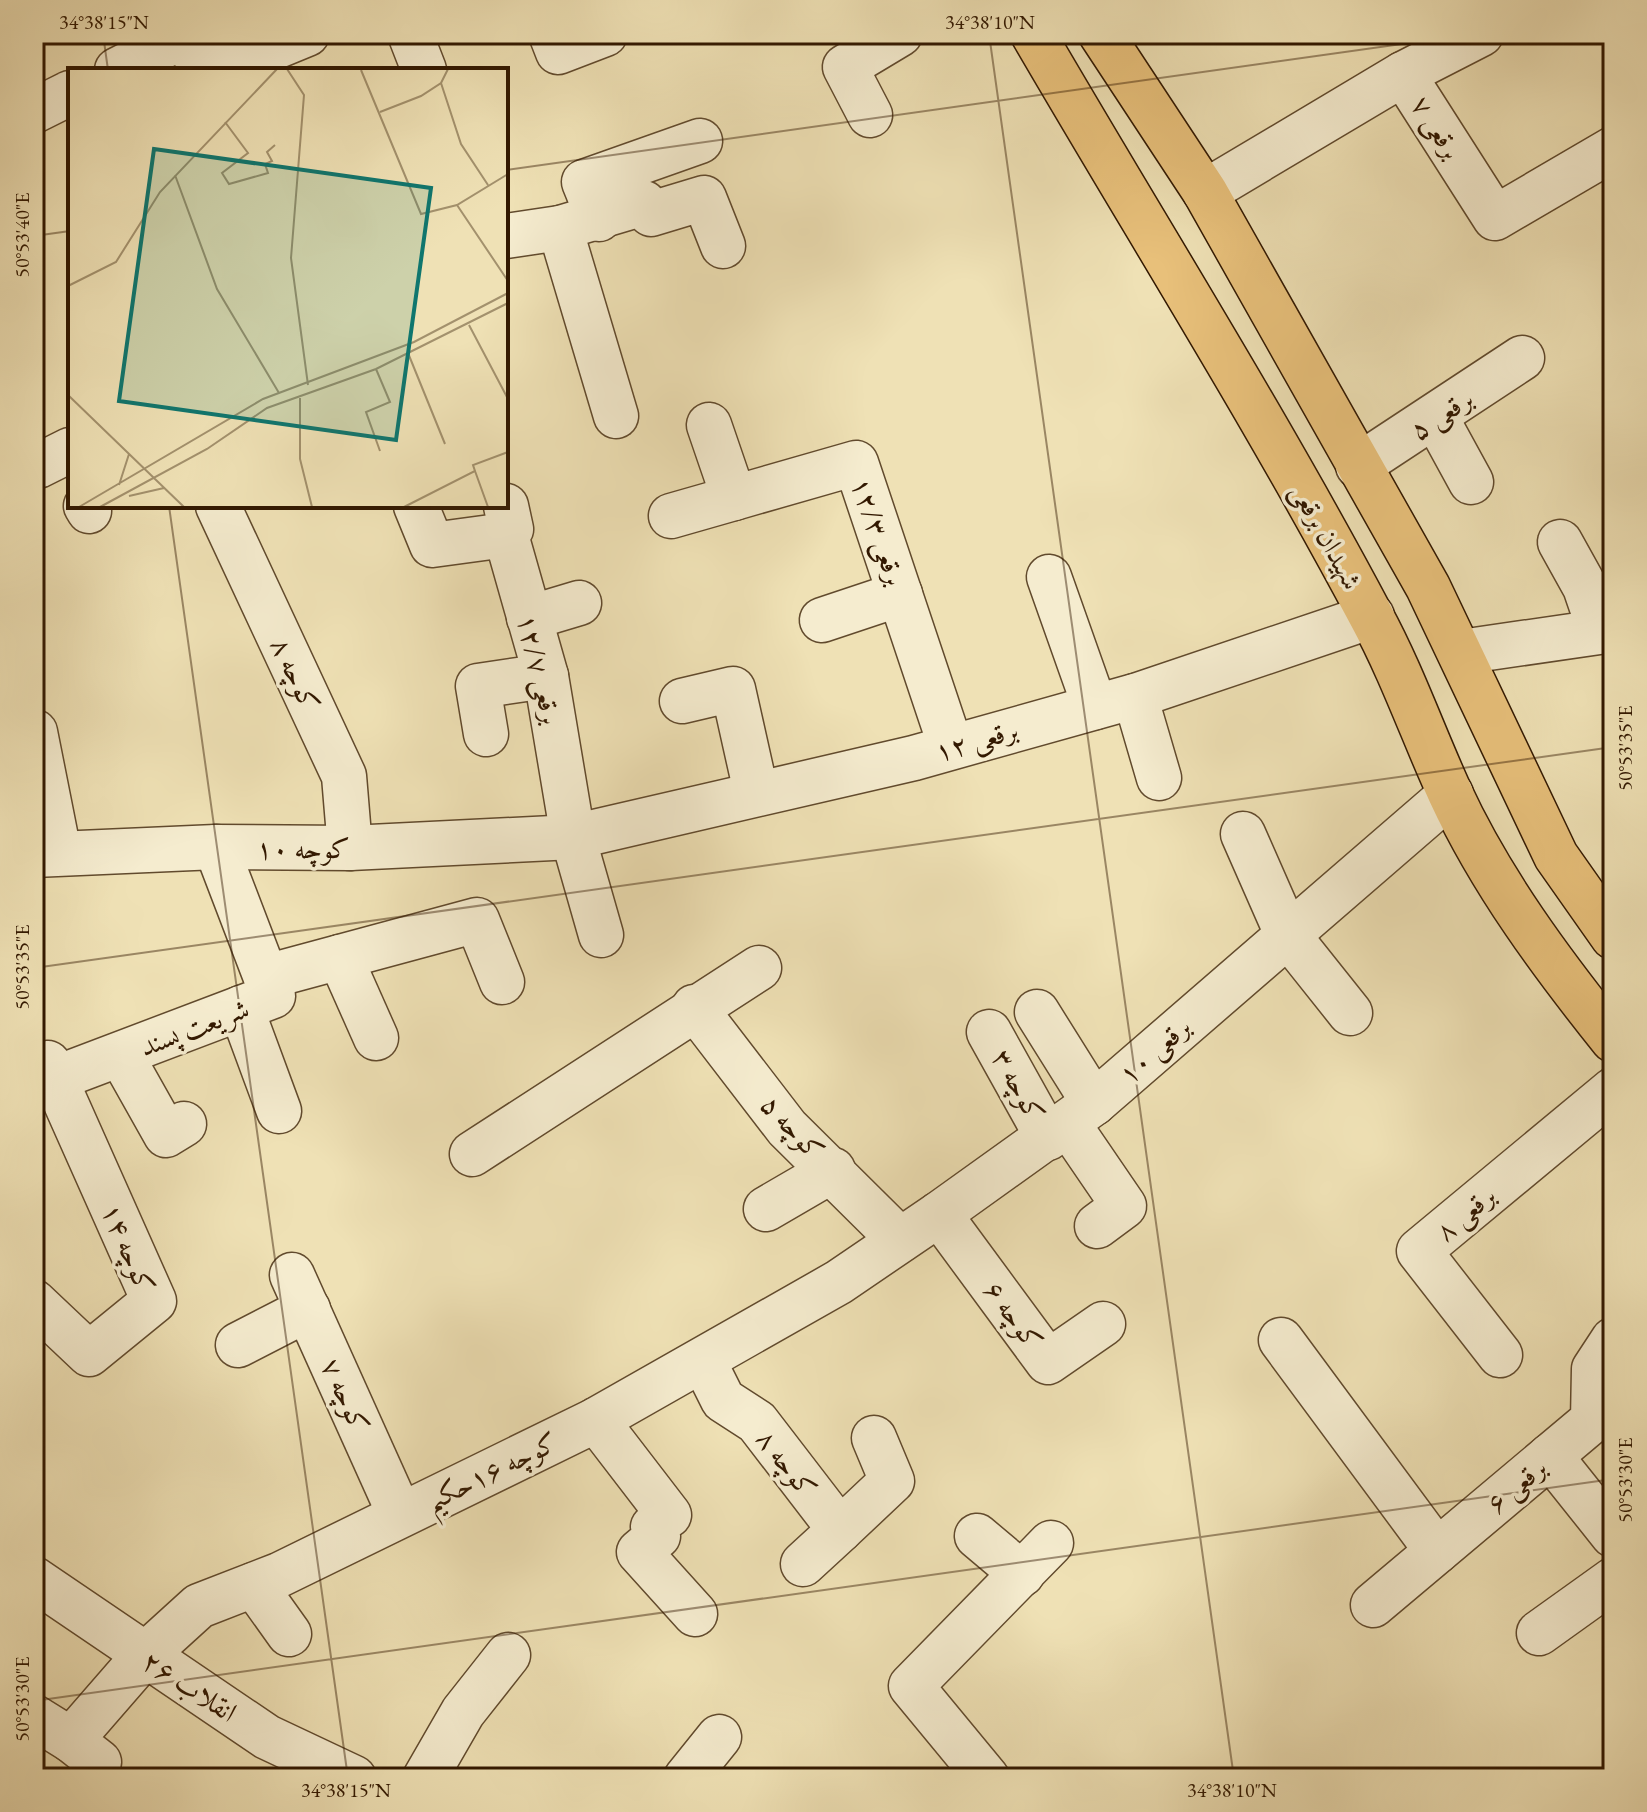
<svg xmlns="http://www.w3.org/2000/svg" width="1647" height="1812" font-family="'EB Garamond',Amiri,serif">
<rect width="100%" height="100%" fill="#efe1b5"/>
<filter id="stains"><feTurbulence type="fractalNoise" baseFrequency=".0025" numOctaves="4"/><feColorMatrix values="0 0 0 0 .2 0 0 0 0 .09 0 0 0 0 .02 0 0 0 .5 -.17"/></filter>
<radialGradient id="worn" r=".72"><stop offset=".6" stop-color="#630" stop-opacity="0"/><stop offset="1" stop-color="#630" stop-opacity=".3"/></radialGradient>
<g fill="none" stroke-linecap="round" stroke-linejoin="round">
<defs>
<g id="minor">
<polyline points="410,34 424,70"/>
<polyline points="551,34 558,52 605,34"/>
<polyline points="176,40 222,69 307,34"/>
<polyline points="117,70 176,40"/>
<polyline points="1403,74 1481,34"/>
<polyline points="34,111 70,93"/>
<polyline points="870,115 845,67 900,34"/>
<polyline points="1205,192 1403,74 1495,218 1613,149"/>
<polyline points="599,219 584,182 700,141"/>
<polyline points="560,228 616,416"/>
<polyline points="506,236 560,228 644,203 651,214 704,198 723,246"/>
<polyline points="1436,418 1471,482"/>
<polyline points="709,425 734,498 856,463 951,747"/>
<polyline points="34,457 38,466 70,450"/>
<polyline points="1358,466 1522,358"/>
<polyline points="86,506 89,511"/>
<polyline points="218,506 344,776 350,848"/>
<polyline points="416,506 432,545 506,535"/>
<polyline points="506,506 511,529 506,535 546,676 573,837 601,935"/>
<polyline points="671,516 734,498"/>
<polyline points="1560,542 1585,587 1600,631"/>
<polyline points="1049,577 1095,707"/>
<polyline points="529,618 579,603"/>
<polyline points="822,620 900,594"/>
<polyline points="1461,652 1613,630"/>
<polyline points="1135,696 1159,778"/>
<polyline points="682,701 733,689 756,792"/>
<polyline points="35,732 59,853"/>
<polyline points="486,734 478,686 546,676"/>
<polyline points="1243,834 1287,934 1350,1013"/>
<polyline points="34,855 216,847 350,848 573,837 914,758 1135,696 1372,616"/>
<polyline points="340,957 376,1038"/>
<polyline points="266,977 477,920 502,982"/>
<polyline points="694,1007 787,1128 900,1240"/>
<polyline points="241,1008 279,1111"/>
<polyline points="1037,1012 1094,1103"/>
<polyline points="989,1032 1048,1138"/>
<polyline points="121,1055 166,1135 184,1124"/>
<polyline points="34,1070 48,1063 154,1301 89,1354 34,1302"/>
<polyline points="54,1079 273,996 216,847"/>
<polyline points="1068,1124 1124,1206 1097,1226"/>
<polyline points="472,1154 759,968"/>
<polyline points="766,1209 833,1170"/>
<polyline points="939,1214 1048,1362 1103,1324"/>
<polyline points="292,1275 400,1515"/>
<polyline points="1281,1340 1437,1551"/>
<polyline points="238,1345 308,1309"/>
<polyline points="1500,1355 1419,1251 1613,1090"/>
<polyline points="703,1360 723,1400 757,1422 840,1530 803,1564"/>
<polyline points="596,1420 669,1515 653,1527 658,1536 639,1552 695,1614"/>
<polyline points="1550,1456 1613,1535"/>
<polyline points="840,1530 892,1481 874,1438"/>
<polyline points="977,1536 1022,1574"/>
<polyline points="34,1579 267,1737 354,1778"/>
<polyline points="254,1585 289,1634"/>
<polyline points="1373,1605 1593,1420 1594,1369 1613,1340"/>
<polyline points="1539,1633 1613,1580"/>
<polyline points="34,1717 71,1740"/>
<polyline points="89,1778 99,1762 71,1740 144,1656 199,1606 279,1575 596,1420 839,1282 939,1214 1094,1103 1451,794"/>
<polyline points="425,1778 463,1712 508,1655"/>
<polyline points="686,1778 719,1737"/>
<polyline points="987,1778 911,1686 1051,1543"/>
</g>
<g id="major">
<path d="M1033 34C1146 228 1266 418 1371 616 1402 673 1423 734 1450 793 1491 882 1552 964 1613 1040"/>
<polyline points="1101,34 1205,192 1428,587 1556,856 1613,937"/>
</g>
</defs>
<!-- minor casing -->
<use href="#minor" stroke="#614a2d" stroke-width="47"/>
<!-- major casing -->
<use href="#major" stroke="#321800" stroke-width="47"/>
<!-- minor -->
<use href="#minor" stroke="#f5eccf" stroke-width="44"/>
<!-- major -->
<use href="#major" stroke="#e8c07a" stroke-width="44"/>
</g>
<!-- ticks -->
<path fill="none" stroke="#321800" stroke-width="2" stroke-opacity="0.45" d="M103 34 108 70M989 34 1234 1778M506 170 1473 34M34 236 70 231M169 506 348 1778M34 968 1613 747M34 1701 1613 1479"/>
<g text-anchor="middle" stroke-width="7" stroke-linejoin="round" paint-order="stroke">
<!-- street labels -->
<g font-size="28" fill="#321800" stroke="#f5eccf">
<text transform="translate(1437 127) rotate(58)" y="10">برقعی ۷</text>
<text transform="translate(1441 414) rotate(-33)" y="10">برقعی ۵</text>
<text transform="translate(879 531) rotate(71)" y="10">برقعی ۱۲/۳</text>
<text transform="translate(1327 536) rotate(61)" y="10">شهیدان برقعی</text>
<text transform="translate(540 669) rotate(77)" y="10">برقعی ۱۲/۷</text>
<text transform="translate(296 674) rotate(65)" y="10">کوچه ۸</text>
<text transform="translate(976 740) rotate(-16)" y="10">برقعی ۱۲</text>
<text x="303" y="858">کوچه ۱۰</text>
<text transform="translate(194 1027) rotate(-21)" y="10">شریعت پسند</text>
<text transform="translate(1154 1050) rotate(-41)" y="10">برقعی ۱۰</text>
<text transform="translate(1019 1085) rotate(61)" y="10">کوچه ۳</text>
<text transform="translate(793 1127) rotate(47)" y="10">کوچه ۵</text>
<text transform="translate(1465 1213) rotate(-40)" y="10">برقعی ۸</text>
<text transform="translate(129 1248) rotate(67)" y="10">کوچه ۱۴</text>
<text transform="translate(1014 1315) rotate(54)" y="10">کوچه ۶</text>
<text transform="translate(346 1395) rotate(66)" y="10">کوچه ۷</text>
<text transform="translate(787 1463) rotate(52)" y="10">کوچه ۸</text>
<text transform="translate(491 1471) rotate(-26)" y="10">کوچه ۱۶حکیم</text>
<text transform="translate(1516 1485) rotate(-40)" y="10">برقعی ۶</text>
<text transform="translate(190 1686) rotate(33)" y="10">انقلاب ۲۶</text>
</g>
</g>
<!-- overview -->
<g transform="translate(68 68)">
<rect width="440" height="440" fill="#efe1b5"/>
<path fill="none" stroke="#a3916d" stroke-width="2" d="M219 1 236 27 223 190 240 317M293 2 353 146 389 137 440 106M373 15 393 76 420 117M312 44 353 28 373 15 380 1M157 54 180 85 154 105 161 116 200 105 197 96 204 93 199 84 207 77M107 107 149 221 211 325M389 137 440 213M0 218 48 194 92 124 209 1M401 257 440 331M340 285 377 376M308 301 322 334 298 344 312 383M0 327 116 439M232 330V391L244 439M407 403 420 439M51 417 61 386M61 428 96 420M11 439 195 331 346 274 440 225M32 439 139 381 199 340 308 301 440 235M336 439 407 403 405 397 440 384"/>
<path fill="#0f766e" fill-opacity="0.15" stroke="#0f766e" stroke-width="4" d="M86 81 363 120 328 372 51 333Z"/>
<rect width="440" height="440" fill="none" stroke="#321800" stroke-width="4"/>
</g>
<!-- margin -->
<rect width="1647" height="1812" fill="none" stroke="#efe1b5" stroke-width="88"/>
<rect x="44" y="44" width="1559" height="1724" fill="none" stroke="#321800" stroke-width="3"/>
<g font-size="20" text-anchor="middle" fill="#321800">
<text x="104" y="29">34°38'15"N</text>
<text x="990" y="29">34°38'10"N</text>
<text transform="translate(22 235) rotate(-90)" y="7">50°53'40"E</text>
<text transform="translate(1625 748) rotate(-90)" y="7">50°53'35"E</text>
<text transform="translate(22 967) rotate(-90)" y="7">50°53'35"E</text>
<text transform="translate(1625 1480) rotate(-90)" y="7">50°53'30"E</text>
<text transform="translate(22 1699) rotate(-90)" y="7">50°53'30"E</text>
<text x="346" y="1797">34°38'15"N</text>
<text x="1232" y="1797">34°38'10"N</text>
</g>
<rect width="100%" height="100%" filter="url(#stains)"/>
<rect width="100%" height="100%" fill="url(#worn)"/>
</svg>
